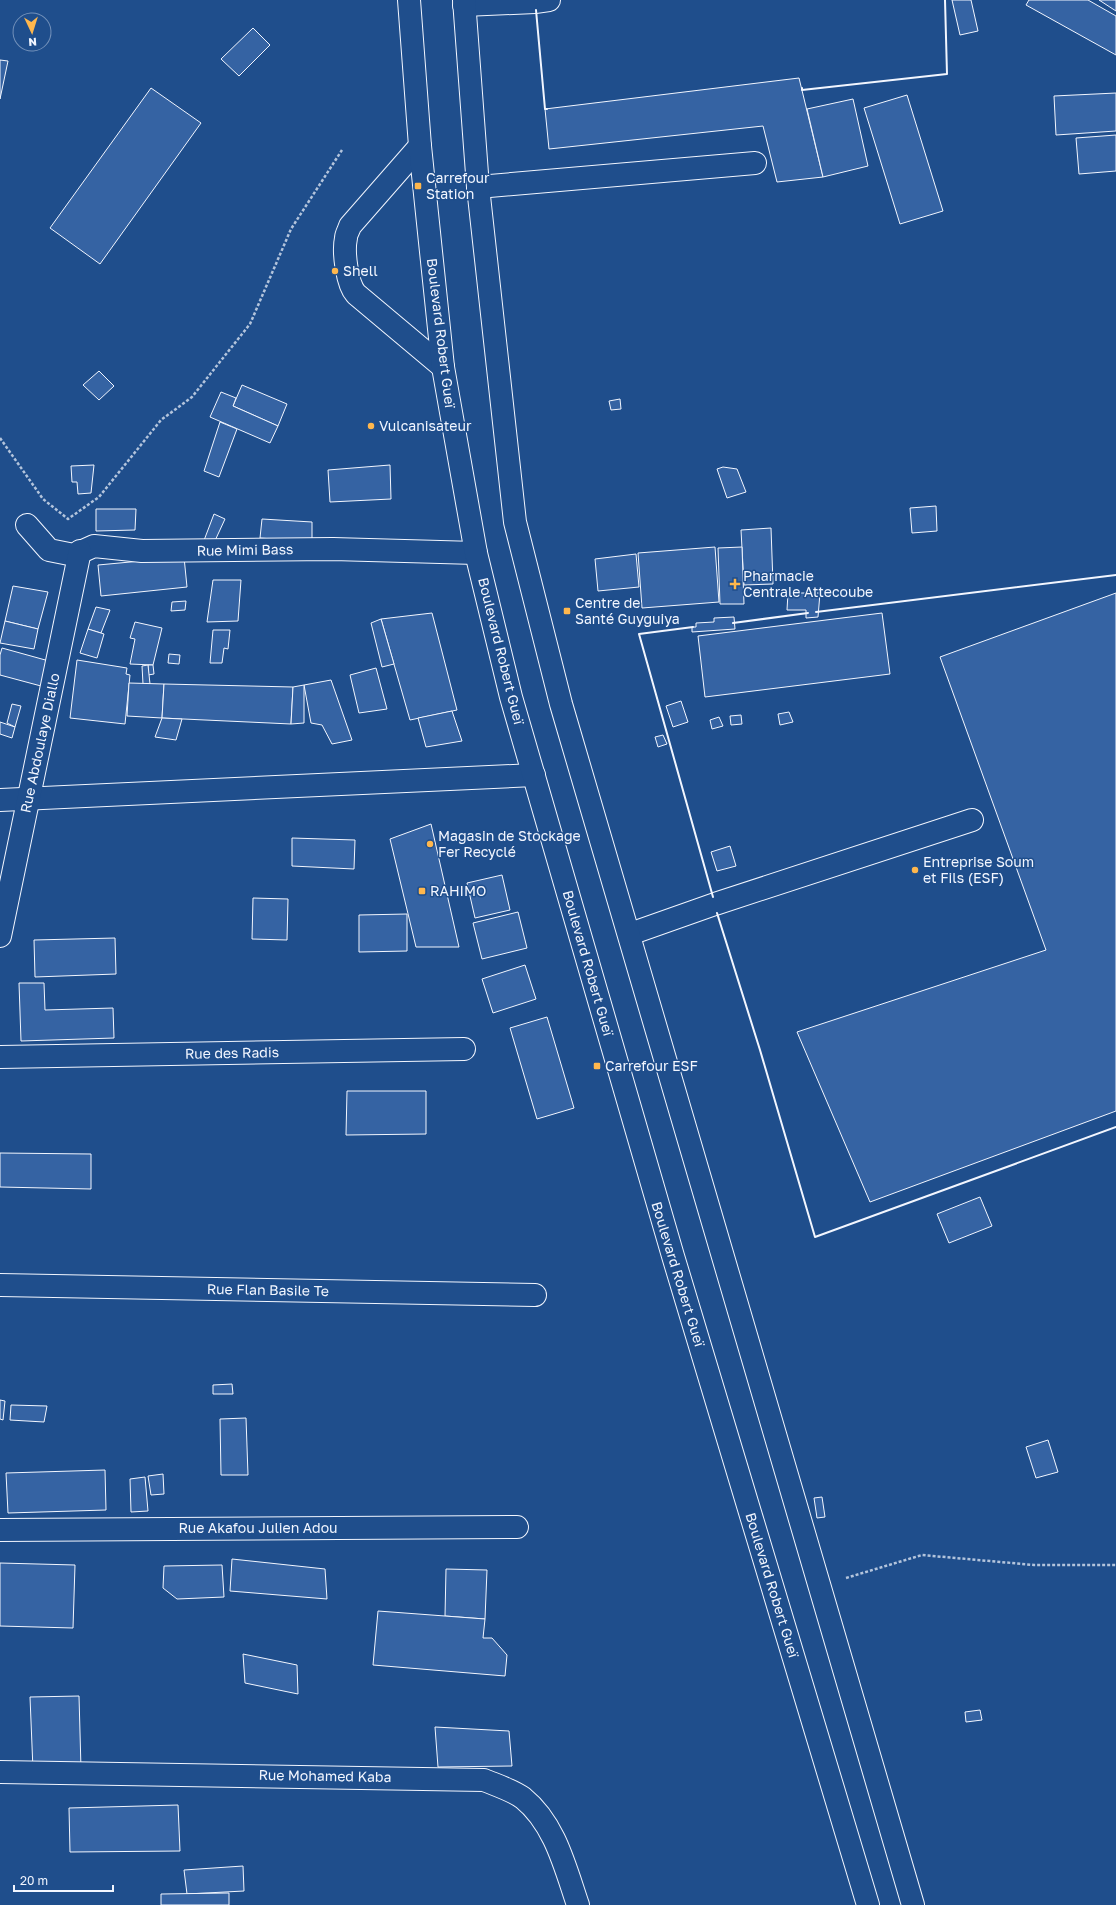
<svg xmlns="http://www.w3.org/2000/svg" width="1116" height="1905" font-family="'Golos Text',sans-serif">
<rect width="100%" height="100%" fill="#1f4e8c"/>
<!-- building -->
<g fill="#3563a3" stroke="#f2f6ff">
<polygon points="952,0 971,0 978,31 960,35"/>
<polygon points="1029,0 1088,0 1116,16 1116,55 1026,5"/>
<polygon points="1099,0 1116,0 1116,11"/>
<polygon points="253,28 270,45 239,76 221,59"/>
<polygon points="0,60 8,61 0,99"/>
<polygon points="799,78 823,177 777,182 763,126 549,149 545,109"/>
<polygon points="151,88 201,123 100,264 50,228"/>
<polygon points="1116,93 1116,131 1056,135 1054,96"/>
<polygon points="907,95 943,211 900,224 864,108"/>
<polygon points="853,99 868,166 823,177 807,109"/>
<polygon points="1116,135 1116,171 1079,174 1076,138"/>
<polygon points="99,371 114,386 99,400 83,385"/>
<polygon points="242,385 287,404 278,426 233,406"/>
<polygon points="221,392 236,398 233,406 278,426 270,443 210,417"/>
<polygon points="620,399 621,409 611,410 609,401"/>
<polygon points="220,422 237,429 219,477 204,471"/>
<polygon points="94,465 91,493 78,494 77,482 72,482 71,466"/>
<polygon points="390,465 391,499 330,502 328,470"/>
<polygon points="723,467 737,469 746,492 727,498 717,469"/>
<polygon points="936,506 937,531 912,533 910,508"/>
<polygon points="96,509 136,509 135,530 96,531"/>
<polygon points="214,514 225,519 213,545 203,543"/>
<polygon points="262,519 312,522 312,542 260,538"/>
<polygon points="771,528 773,584 744,585 741,530"/>
<polygon points="715,547 719,602 642,608 638,553"/>
<polygon points="742,547 744,604 720,604 718,548"/>
<polygon points="636,554 639,587 598,591 595,559"/>
<polygon points="184,557 187,587 101,596 98,565"/>
<polygon points="213,580 241,580 238,621 207,622"/>
<polygon points="13,586 48,592 38,629 5,621"/>
<polygon points="788,593 820,593 818,617 806,618 806,610 787,610"/>
<polygon points="1116,593 1116,1111 870,1202 797,1032 1046,950 940,657"/>
<polygon points="186,601 185,610 171,611 172,602"/>
<polygon points="96,607 110,610 101,633 88,629"/>
<polygon points="432,613 457,710 410,720 381,619"/>
<polygon points="882,613 890,674 705,697 698,636"/>
<polygon points="734,617 735,629 692,632 692,627 696,627 696,623 714,622 714,618"/>
<polygon points="381,619 394,664 382,667 371,623"/>
<polygon points="5,621 38,629 34,649 0,643"/>
<polygon points="135,622 162,628 153,665 130,664 135,639 130,638"/>
<polygon points="88,629 104,634 97,658 80,653"/>
<polygon points="213,630 230,630 228,649 224,648 222,663 210,663"/>
<polygon points="2,648 49,661 41,686 0,675 0,655"/>
<polygon points="169,654 180,655 179,664 168,663"/>
<polygon points="77,660 127,668 126,674 130,675 125,724 70,718"/>
<polygon points="148,665 153,665 154,674 148,675"/>
<polygon points="148,665 150,684 143,684 142,666"/>
<polygon points="376,668 387,709 359,713 350,675"/>
<polygon points="331,680 352,740 332,744 322,725 311,723 304,685"/>
<polygon points="129,683 164,684 162,718 127,716"/>
<polygon points="164,684 293,687 291,724 162,718"/>
<polygon points="304,685 304,723 291,724 293,687"/>
<polygon points="681,701 688,722 673,727 666,706"/>
<polygon points="12,704 21,706 15,727 7,723"/>
<polygon points="452,711 462,741 426,747 418,718"/>
<polygon points="789,712 793,722 780,725 778,714"/>
<polygon points="741,715 742,724 731,725 730,716"/>
<polygon points="719,717 723,726 712,729 710,720"/>
<polygon points="162,718 182,719 176,740 155,737"/>
<polygon points="0,722 15,727 12,738 0,734"/>
<polygon points="663,735 667,744 658,747 655,737"/>
<polygon points="431,824 459,947 416,947 390,839"/>
<polygon points="292,838 355,840 354,869 292,866"/>
<polygon points="730,846 736,866 717,871 711,852"/>
<polygon points="502,875 510,910 475,918 467,883"/>
<polygon points="253,898 288,899 287,940 252,939"/>
<polygon points="518,912 527,948 482,959 473,923"/>
<polygon points="407,914 407,951 359,952 359,915"/>
<polygon points="115,938 116,974 35,977 34,940"/>
<polygon points="525,965 536,999 493,1013 482,979"/>
<polygon points="19,983 44,983 45,1010 113,1008 114,1038 21,1041"/>
<polygon points="547,1017 574,1108 537,1119 510,1028"/>
<polygon points="347,1091 426,1091 426,1134 346,1135"/>
<polygon points="0,1153 91,1154 91,1189 0,1187"/>
<polygon points="980,1197 992,1226 949,1243 937,1214"/>
<polygon points="232,1384 233,1394 213,1394 213,1385"/>
<polygon points="0,1400 5,1401 3,1420 0,1419"/>
<polygon points="11,1405 47,1406 44,1422 10,1420"/>
<polygon points="246,1418 248,1475 221,1475 220,1419"/>
<polygon points="1048,1440 1058,1472 1036,1478 1026,1447"/>
<polygon points="105,1470 106,1510 8,1513 6,1473"/>
<polygon points="163,1474 164,1494 151,1495 148,1476"/>
<polygon points="145,1477 148,1511 131,1512 130,1479"/>
<polygon points="822,1497 825,1517 817,1518 814,1498"/>
<polygon points="232,1559 325,1569 327,1599 230,1591"/>
<polygon points="0,1563 75,1565 73,1628 0,1626"/>
<polygon points="222,1565 224,1597 177,1599 163,1588 164,1566"/>
<polygon points="446,1569 487,1570 485,1619 445,1616"/>
<polygon points="378,1611 485,1619 483,1638 492,1638 507,1655 505,1676 373,1665"/>
<polygon points="243,1654 297,1665 298,1694 245,1683"/>
<polygon points="79,1696 81,1769 33,1770 30,1697"/>
<polygon points="980,1710 982,1720 966,1722 965,1712"/>
<polygon points="435,1727 509,1731 512,1766 438,1767"/>
<polygon points="178,1805 180,1851 70,1852 69,1808"/>
<polygon points="243,1866 244,1891 187,1894 184,1870"/>
<polygon points="229,1893 229,1905 161,1905 161,1894"/>
</g>
<g fill="none" stroke-linecap="round" stroke-linejoin="round">
<defs>
<g id="minor">
<polyline points="464,5 535,2 549,0"/>
<path d="M420 146 350 226C349 230 346 234 346 238 343 252 347 284 356 294L443 367"/>
<polyline points="478,187 755,163"/>
<polyline points="27,525 49,550 74,555 94,546 142,551 333,549 476,553"/>
<polyline points="0,800 534,775"/>
<polyline points="630,934 715,904 972,820"/>
<polyline points="0,936 80,551"/>
<polyline points="0,1057 464,1049"/>
<polyline points="0,1285 535,1295"/>
<polyline points="0,1530 517,1527"/>
<path d="M0 1772 484 1780C496 1785 512 1790 523 1798 555 1824 565 1867 578 1905"/>
</g>
<g id="major">
<polyline points="409,0 420,146 443,367 476,553 511,697 673,1256 868,1905"/>
<polyline points="464,0 478,187 515,522 561,704 913,1905"/>
</g>
</defs>
<!-- minor casing -->
<use href="#minor" stroke="#f2f6ff" stroke-width="24"/>
<!-- major casing -->
<use href="#major" stroke="#f2f6ff" stroke-width="24"/>
<!-- path -->
<g stroke="#b3c4dc" stroke-width="2.5" stroke-dasharray="3 2" stroke-linecap="butt">
<polyline points="0,438 43,499 68,519 99,497 161,420 192,397 250,324 291,229 342,150"/>
<polyline points="846,1578 922,1555 1034,1565 1116,1565"/>
</g>
<!-- minor -->
<use href="#minor" stroke="#1f4e8c" stroke-width="22"/>
<!-- major -->
<use href="#major" stroke="#1f4e8c" stroke-width="22"/>
<!-- wall -->
<g stroke="#f2f6ff" stroke-width="2">
<polyline points="536,10 545,109 547,109"/>
<polyline points="802,88 802,90 947,74 945,0"/>
<polyline points="816,612 1116,575"/>
<polyline points="733,623 808,613"/>
<polyline points="693,627 639,634 713,897"/>
<polyline points="717,913 760,1050 815,1237 1116,1127"/>
</g>
</g>
<!-- markers -->
<g fill="#ffb74d" stroke="#1f4e8c" stroke-width="1.5">
<rect x="414" y="182" width="8" height="8" rx="2"/>
<circle cx="335" cy="271" r="4"/>
<circle cx="371" cy="426" r="4"/>
<path d="M733 578h4v4h4v4h-4v4h-4v-4h-4v-4h4z"/>
<rect x="563" y="607" width="8" height="8" rx="2"/>
<circle cx="430" cy="844" r="4"/>
<circle cx="915" cy="870" r="4"/>
<rect x="418" y="887" width="8" height="8" rx="2"/>
<rect x="593" y="1062" width="8" height="8" rx="2"/>
</g>
<g text-anchor="middle" stroke-width="3" stroke-linejoin="round" paint-order="stroke">
<!-- poi labels -->
<g font-size="14" fill="#f2f6ff" stroke="#1f4e8c" text-anchor="start">
<text x="426" y="183">Carrefour<tspan x="426" dy="16">Station</tspan></text>
<text x="343" y="276">Shell</text>
<text x="379" y="431">Vulcanisateur</text>
<text x="743" y="581">Pharmacie<tspan x="743" dy="16">Centrale Attecoube</tspan></text>
<text x="575" y="608">Centre de<tspan x="575" dy="16">Santé Guyguiya</tspan></text>
<text x="438" y="841">Magasin de Stockage<tspan x="438" dy="16">Fer Recyclé</tspan></text>
<text x="923" y="867">Entreprise Soum<tspan x="923" dy="16">et Fils (ESF)</tspan></text>
<text x="430" y="896">RAHIMO</text>
<text x="605" y="1071">Carrefour ESF</text>
</g>
<!-- street labels -->
<g font-size="14" fill="#f2f6ff" stroke="#1f4e8c">
<text transform="translate(441 333) rotate(83)" y="5">Boulevard Robert Gueï</text>
<text transform="translate(245 550) rotate(-1)" y="5">Rue Mimi Bass</text>
<text transform="translate(501 651) rotate(76)" y="5">Boulevard Robert Gueï</text>
<text transform="translate(40 743) rotate(-78)" y="5">Rue Abdoulaye Diallo</text>
<text transform="translate(588 963) rotate(74)" y="5">Boulevard Robert Gueï</text>
<text transform="translate(232 1053) rotate(-1)" y="5">Rue des Radis</text>
<text transform="translate(678 1274) rotate(73)" y="5">Boulevard Robert Gueï</text>
<text transform="translate(268 1290) rotate(1)" y="5">Rue Flan Basile Te</text>
<text x="258" y="1533">Rue Akafou Julien Adou</text>
<text transform="translate(772 1585) rotate(73)" y="5">Boulevard Robert Gueï</text>
<text transform="translate(325 1776) rotate(1)" y="5">Rue Mohamed Kaba</text>
</g>
</g>
<!-- north arrow -->
<g transform="translate(32 32) rotate(176)"><circle r="19" fill="#1f4e8c" stroke="#7391ba"/>
<path d="M0-3L7 15L0 10L-7 15Z" fill="#ffb74d"/>
<text y="-6" font-size="11" font-weight="bold" text-anchor="middle" fill="#f2f6ff">N</text>
</g>
<!-- scale -->
<path d="M14 1885v6h99v-6" fill="none" stroke="#f2f6ff" stroke-width="2"/>
<text x="20" y="1885" font-size="12" fill="#f2f6ff" stroke="#1f4e8c" stroke-width="3" paint-order="stroke">20 m</text>
</svg>
